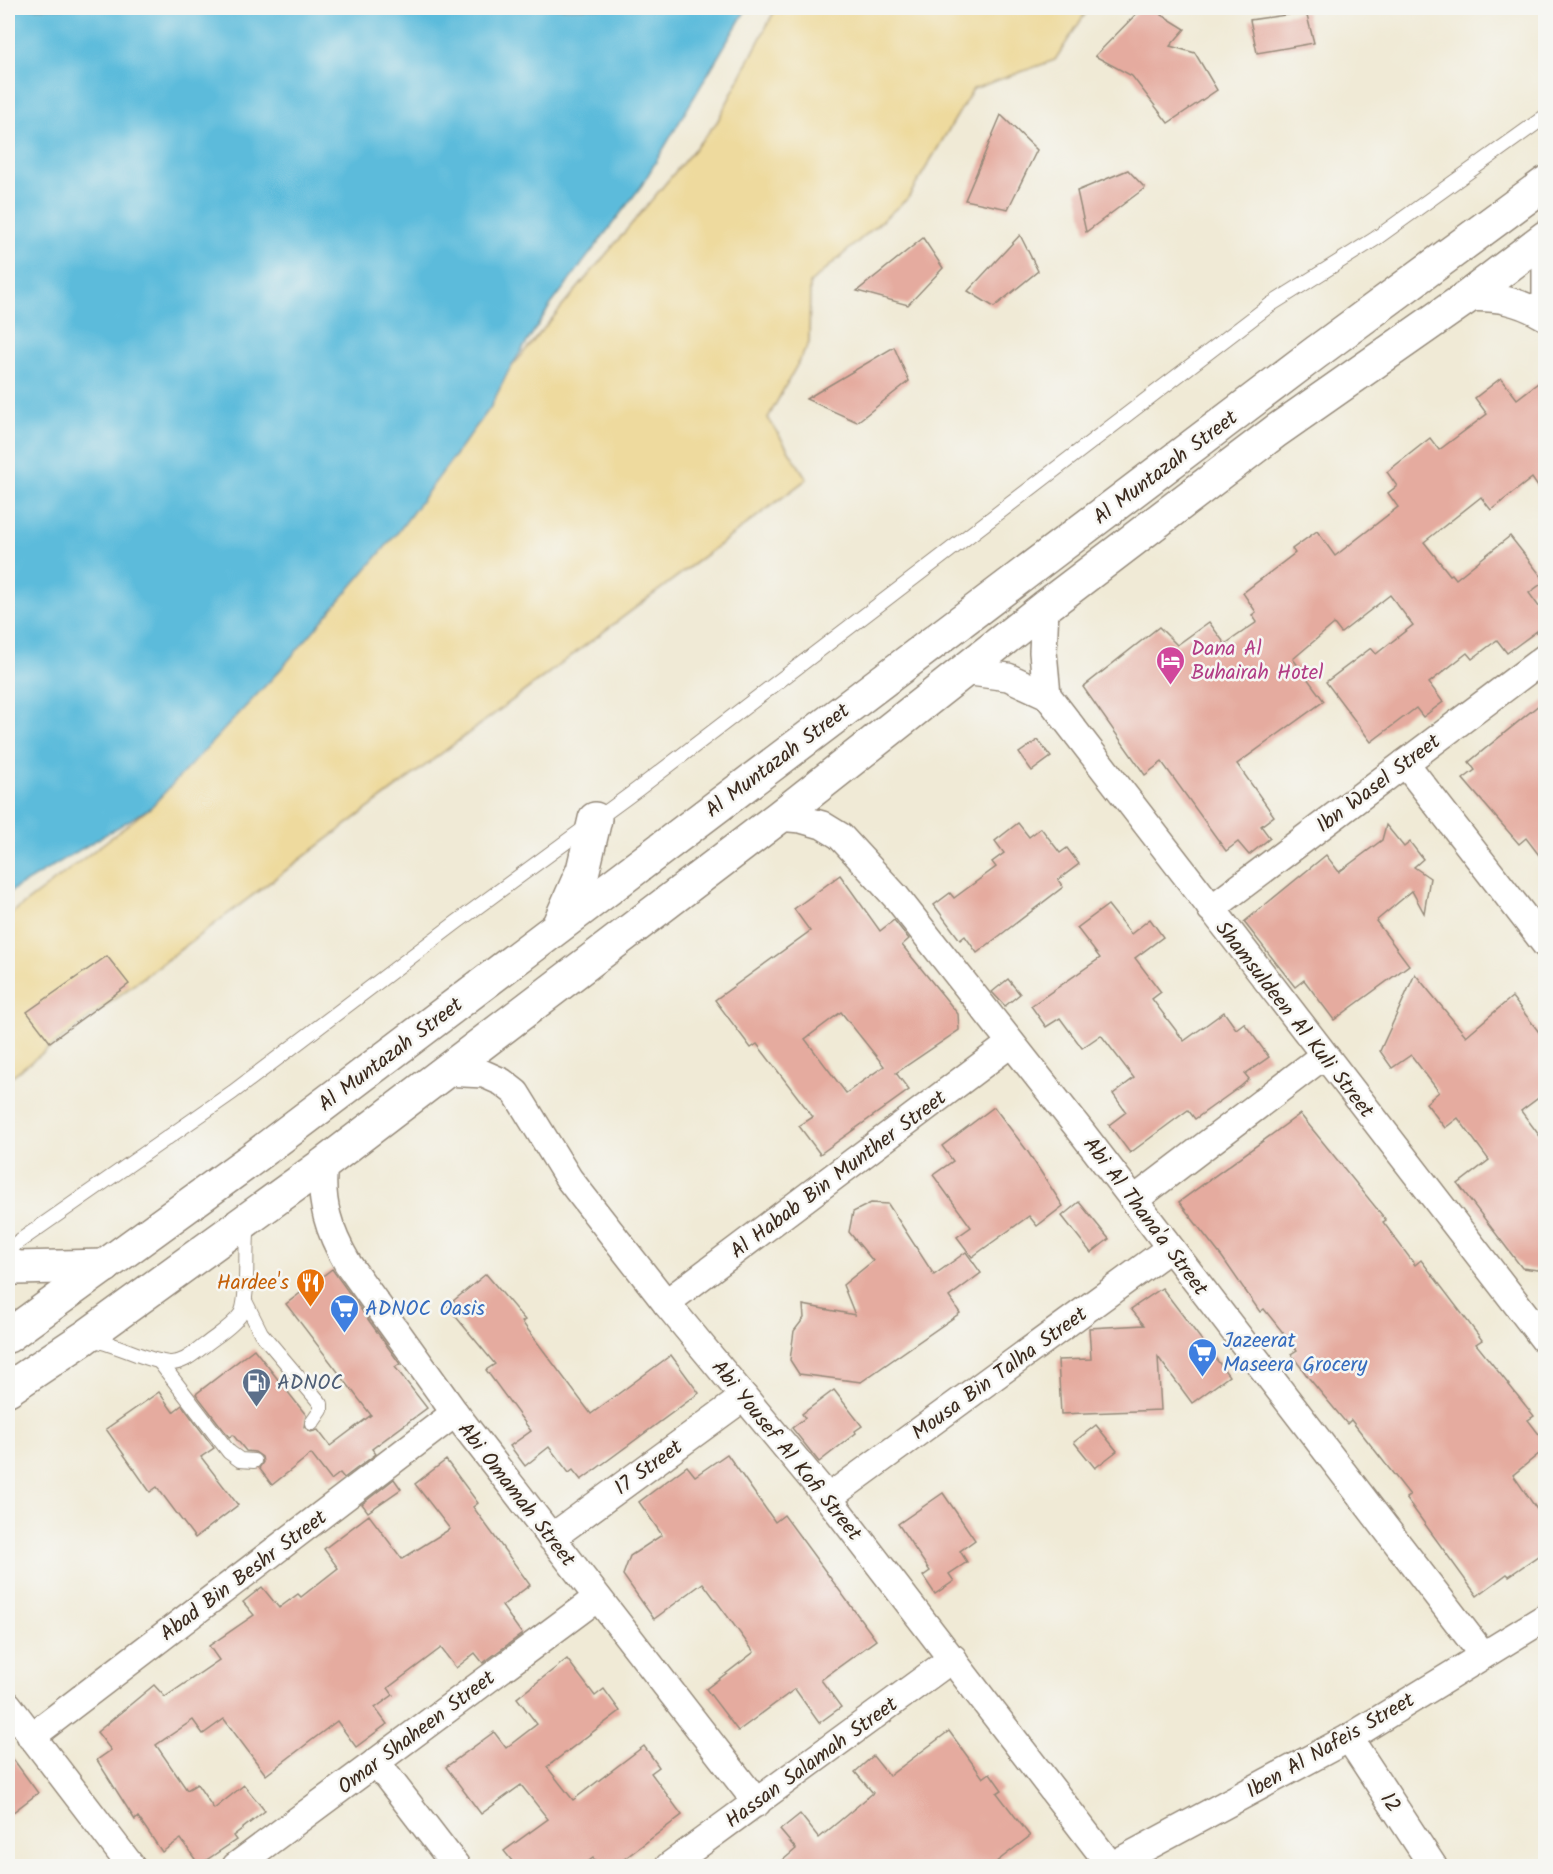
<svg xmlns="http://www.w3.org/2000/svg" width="1553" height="1874" font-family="Kalam,sans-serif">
<rect width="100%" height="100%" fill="#f6f6f2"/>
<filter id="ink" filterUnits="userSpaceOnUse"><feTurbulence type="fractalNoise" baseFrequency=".0167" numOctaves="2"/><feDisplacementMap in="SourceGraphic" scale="12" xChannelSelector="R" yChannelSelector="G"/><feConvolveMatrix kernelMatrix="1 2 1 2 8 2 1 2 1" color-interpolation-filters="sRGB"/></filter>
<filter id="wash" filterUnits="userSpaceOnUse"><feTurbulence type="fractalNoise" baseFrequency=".008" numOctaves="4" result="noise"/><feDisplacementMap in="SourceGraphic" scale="24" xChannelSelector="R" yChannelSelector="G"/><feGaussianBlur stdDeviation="1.35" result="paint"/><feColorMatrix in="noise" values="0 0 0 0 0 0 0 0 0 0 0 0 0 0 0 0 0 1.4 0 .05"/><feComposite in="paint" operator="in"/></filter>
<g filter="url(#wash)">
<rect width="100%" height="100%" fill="#f0ead6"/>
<!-- sand -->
<polygon fill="#eeda9e" stroke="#94825e" stroke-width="1.5" points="776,8 1089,8 1055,60 973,89 908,198 810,283 809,343 768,418 807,479 8,1079 8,916 150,808 280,670 398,532 490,408 509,370 717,122"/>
<!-- water -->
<polygon fill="#5cbbdb" stroke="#4c727c" stroke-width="1.5" points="8,8 747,8 642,185 550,306 509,370 490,408 398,532 280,670 150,808 8,893"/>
<g id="blocks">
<!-- building -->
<g fill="#e5ab9f" fill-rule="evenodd">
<polygon points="1142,8 1151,8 1185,29 1170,46 1195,53 1217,90 1168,123 1132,76 1095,56"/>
<polygon points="1306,12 1314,43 1257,53 1250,20"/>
<polygon points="1001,115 1037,150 1008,209 965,200"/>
<polygon points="1128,170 1145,188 1086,232 1077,191"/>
<polygon points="1020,235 1038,271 994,307 968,291"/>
<polygon points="923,238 943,268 908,305 857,291"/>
<polygon points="894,347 909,381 857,422 806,399"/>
<polygon points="1501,378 1517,399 1538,383 1545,394 1545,497 1532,478 1491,510 1481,497 1424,542 1450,575 1452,574 1456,579 1510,536 1545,581 1529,593 1545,615 1545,625 1507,653 1497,640 1472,659 1467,653 1429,683 1443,702 1423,717 1416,708 1371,742 1326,682 1371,648 1376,654 1413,625 1390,595 1341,633 1334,624 1293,659 1324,701 1237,764 1274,816 1261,826 1270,838 1249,855 1238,842 1226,851 1162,762 1145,775 1083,687 1159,627 1177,645 1209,622 1225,644 1257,622 1252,615 1256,612 1243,593 1295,553 1292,549 1317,531 1335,556 1398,507 1388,493 1397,486 1387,472 1430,438 1439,450 1487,414 1475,398"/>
<polygon points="1545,700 1545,863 1526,838 1519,844 1463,779 1475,770 1469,762"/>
<polygon points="1038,740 1051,757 1032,771 1019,753"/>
<polygon points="1018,823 1029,837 1041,828 1060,853 1067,848 1079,864 1058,880 1063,887 977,953 965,936 960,940 934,905 950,893 954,898 996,867 992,862 1004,853 995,841"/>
<polygon points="1386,825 1404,847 1410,842 1423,859 1414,867 1430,878 1424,913 1412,891 1376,921 1409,965 1334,1020 1304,980 1295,987 1244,922 1326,855 1339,872 1382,840"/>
<path d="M840 875 880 931 894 920 909 939 902 945 958 1014 959 1030 896 1073 909 1090 820 1154 799 1126 813 1117 757 1044 751 1048 715 1000 810 931 794 909ZM841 1012 884 1066 846 1093 805 1039Z"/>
<polygon points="1108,905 1131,934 1150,919 1163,937 1135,958 1161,992 1152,999 1184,1041 1224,1012 1236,1029 1244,1023 1269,1057 1245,1074 1249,1079 1241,1086 1195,1119 1188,1110 1130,1153 1109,1125 1126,1112 1113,1094 1134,1078 1101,1035 1082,1048 1060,1018 1046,1027 1031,1006 1100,958 1077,928"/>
<polygon points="107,956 129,984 50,1042 27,1012"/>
<polygon points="1415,974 1466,1036 1512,997 1545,1040 1545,1093 1521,1111 1545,1143 1545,1264 1538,1270 1522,1268 1458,1184 1489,1160 1458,1118 1445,1128 1426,1103 1439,1092 1411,1055 1392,1068 1380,1051"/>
<polygon points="1008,979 1020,994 1005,1006 992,992"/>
<polygon points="994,1107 1028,1152 1063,1206 1037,1226 1029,1216 972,1257 957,1237 971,1227 933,1175 953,1161 942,1146"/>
<polygon points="1300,1114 1386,1220 1383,1222 1415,1265 1421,1260 1482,1340 1476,1344 1534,1416 1528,1420 1545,1442 1545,1449 1513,1475 1545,1521 1545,1551 1509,1576 1507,1574 1477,1596 1406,1498 1410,1495 1351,1420 1347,1424 1308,1377 1291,1354 1297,1350 1264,1309 1260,1312 1222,1257 1179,1202"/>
<polygon points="1079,1202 1109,1239 1091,1253 1062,1216"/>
<polygon points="871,1203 888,1204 934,1275 966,1252 981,1273 949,1297 960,1313 861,1382 799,1374 790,1360 794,1331 804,1318 803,1305 855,1315 843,1285 873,1261 849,1232 853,1212"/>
<polygon points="332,1269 400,1364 395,1367 427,1408 372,1449 376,1454 344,1478 340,1473 331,1480 311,1454 272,1485 259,1468 263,1462 262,1457 255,1452 246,1451 233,1435 229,1437 196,1394 254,1349 306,1415 304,1427 311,1432 318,1430 330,1446 371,1415 286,1304"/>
<polygon points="486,1274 525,1320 522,1322 591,1414 671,1355 699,1393 581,1480 573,1470 569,1473 549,1447 525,1466 510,1446 531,1431 486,1370 495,1364 447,1306"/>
<polygon points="1162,1288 1229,1376 1192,1403 1158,1357 1161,1410 1061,1414 1058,1360 1091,1359 1089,1328 1144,1325 1131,1309"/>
<polygon points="834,1390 862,1426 855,1431 856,1433 819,1462 792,1428 805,1418 802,1414"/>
<polygon points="159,1392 173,1412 182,1405 214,1448 201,1457 238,1505 195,1538 157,1487 150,1492 106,1429"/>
<polygon points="1096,1425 1117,1451 1095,1468 1074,1442"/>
<polygon points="727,1454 775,1522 784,1515 876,1640 821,1680 841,1707 819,1723 795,1689 738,1731 706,1689 754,1652 703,1583 654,1619 623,1575 630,1556 662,1535 639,1502 687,1466 695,1476"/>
<polygon points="446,1460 478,1503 473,1507 530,1585 502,1606 522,1634 483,1663 475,1653 456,1668 441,1648 388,1688 393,1695 375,1708 387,1724 356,1747 337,1721 266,1775 224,1719 203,1734 193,1720 156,1745 187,1790 197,1784 214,1809 244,1785 265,1811 233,1836 236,1840 199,1865 181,1839 162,1852 138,1817 135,1820 97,1760 111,1750 97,1732 154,1685 165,1697 219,1660 209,1646 254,1615 243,1602 262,1587 279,1608 298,1594 301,1597 338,1568 324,1549 369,1515 402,1559 450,1529 415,1484"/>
<polygon points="394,1479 401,1489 368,1512 362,1504"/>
<polygon points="943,1493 975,1540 960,1551 967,1562 949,1574 954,1581 935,1594 923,1576 930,1571 898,1524"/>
<polygon points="567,1659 595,1696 604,1689 620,1711 547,1767 573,1800 644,1746 659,1767 651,1773 682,1815 615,1866 600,1866 593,1858 582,1866 516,1866 504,1851 548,1819 521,1785 481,1814 446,1767 494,1732 506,1748 537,1724 517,1698"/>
<polygon points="949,1731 983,1778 990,1773 1002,1790 997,1793 1030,1836 991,1866 776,1866 796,1849 780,1830 800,1814 819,1838 873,1793 855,1772 873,1756 889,1776"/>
<polygon points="8,1752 38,1793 8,1816"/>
</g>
</g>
</g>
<g filter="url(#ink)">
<use href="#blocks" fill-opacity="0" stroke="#968a7a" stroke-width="1.5"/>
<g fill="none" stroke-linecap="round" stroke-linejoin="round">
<defs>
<g id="service">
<polyline points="8,1249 233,1092 457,922 638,789 1270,305 1375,239 1546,116"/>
<polyline points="245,1301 261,1333 321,1404 321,1410 312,1423"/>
<path d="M89 1339C117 1343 142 1360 169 1363 183 1364 194 1353 205 1345 216 1336 232 1327 240 1315 250 1302 244 1246 248 1225"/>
<polyline points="159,1361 229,1452 240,1460 254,1461"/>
</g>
<g id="minor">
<polyline points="1546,261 1546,312"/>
<path d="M1466 298C1496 296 1520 301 1546 317"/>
<polyline points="1045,607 1043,652 1047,695"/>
<polyline points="964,671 1008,677 1047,695 1546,1342"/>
<polyline points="1405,763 1546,945"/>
<polyline points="779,817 801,819 822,825 840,836 897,898 1080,1130 1483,1655"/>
<polyline points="1211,909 1546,657"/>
<polyline points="444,1072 484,1074 502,1082 516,1093 569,1179 666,1303 828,1498 1111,1866"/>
<path d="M324 1164C319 1201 329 1232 348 1264L455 1413 757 1803"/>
<polyline points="1134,1200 1323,1056"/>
<polyline points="666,1303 1010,1044"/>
<polyline points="828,1498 1170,1248"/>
<polyline points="551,1538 744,1397"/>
<polyline points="8,1705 131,1866"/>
<polyline points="31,1737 455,1413"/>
<polyline points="1349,1738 1433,1866"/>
<polyline points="376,1762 456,1866"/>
<polyline points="236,1866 597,1598"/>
<polyline points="669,1866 953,1658"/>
<polyline points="1111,1866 1349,1738 1546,1617"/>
</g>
<g id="secondary">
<polyline points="560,922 583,870 595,819"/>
<polyline points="8,1263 16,1268 105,1266"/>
<polyline points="8,1336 256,1156 1314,354 1546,183"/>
<polyline points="8,1389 84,1338 324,1164 779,817 1045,607 1276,431 1466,298 1546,237"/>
</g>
</defs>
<!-- service casing -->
<use href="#service" stroke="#968a7a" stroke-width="16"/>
<!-- minor casing -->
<use href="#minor" stroke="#968a7a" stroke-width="30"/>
<!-- secondary casing -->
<use href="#secondary" stroke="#968a7a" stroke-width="36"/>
<!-- service -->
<use href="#service" stroke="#fff" stroke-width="14"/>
<!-- minor -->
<use href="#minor" stroke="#fff" stroke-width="27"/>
<!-- secondary -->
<use href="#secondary" stroke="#fff" stroke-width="33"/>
</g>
</g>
<!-- icons -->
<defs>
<symbol id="hotel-pin" viewBox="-11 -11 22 30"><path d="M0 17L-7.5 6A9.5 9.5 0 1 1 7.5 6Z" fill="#d1479c" stroke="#f6f6f2"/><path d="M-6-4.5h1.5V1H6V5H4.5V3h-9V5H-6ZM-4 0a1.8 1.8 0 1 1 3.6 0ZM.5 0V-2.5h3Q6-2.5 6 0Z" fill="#fff"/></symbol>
<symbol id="restaurant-pin" viewBox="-11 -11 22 30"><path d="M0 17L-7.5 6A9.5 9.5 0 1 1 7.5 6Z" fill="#e8710a" stroke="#f6f6f2"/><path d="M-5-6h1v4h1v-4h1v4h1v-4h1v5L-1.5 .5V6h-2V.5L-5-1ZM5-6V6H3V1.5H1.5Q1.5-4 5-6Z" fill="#fff"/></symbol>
<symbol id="supermarket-pin" viewBox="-11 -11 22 30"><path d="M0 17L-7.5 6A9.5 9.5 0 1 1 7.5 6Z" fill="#3f7fe0" stroke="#f6f6f2"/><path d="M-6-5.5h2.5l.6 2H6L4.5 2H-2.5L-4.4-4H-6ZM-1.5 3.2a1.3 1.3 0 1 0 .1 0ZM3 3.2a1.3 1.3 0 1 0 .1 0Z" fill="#fff"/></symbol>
<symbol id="fuel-pin" viewBox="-11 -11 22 30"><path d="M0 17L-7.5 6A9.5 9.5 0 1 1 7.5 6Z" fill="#5c6f8a" stroke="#f6f6f2"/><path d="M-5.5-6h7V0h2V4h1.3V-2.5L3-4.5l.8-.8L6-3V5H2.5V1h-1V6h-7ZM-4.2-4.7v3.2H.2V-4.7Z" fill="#fff"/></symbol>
</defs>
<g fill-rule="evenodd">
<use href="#hotel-pin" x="1154" y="644" width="33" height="45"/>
<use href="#restaurant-pin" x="294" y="1266" width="33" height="45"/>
<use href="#supermarket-pin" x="328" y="1292" width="33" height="45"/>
<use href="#supermarket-pin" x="1186" y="1336" width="33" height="45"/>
<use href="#fuel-pin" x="240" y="1366" width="33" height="45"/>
</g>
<g text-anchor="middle" stroke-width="5" stroke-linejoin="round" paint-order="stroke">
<!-- street labels -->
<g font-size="21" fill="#3b2a1e" stroke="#f6f6f2">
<text transform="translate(1165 467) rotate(-37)" y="7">Al Muntazah Street</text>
<text transform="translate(777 760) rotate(-37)" y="7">Al Muntazah Street</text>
<text transform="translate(1378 783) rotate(-37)" y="7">Ibn Wasel Street</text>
<text transform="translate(1295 1019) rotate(52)" y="7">Shamsuldeen Al Kuli Street</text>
<text transform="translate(390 1054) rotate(-37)" y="7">Al Muntazah Street</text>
<text transform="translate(838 1174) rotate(-37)" y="7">Al Habab Bin Munther Street</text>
<text transform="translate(1146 1216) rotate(53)" y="7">Abi Al Thana'a Street</text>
<text transform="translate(999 1373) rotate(-36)" y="7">Mousa Bin Talha Street</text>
<text transform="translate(787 1450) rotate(51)" y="7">Abi Yousef Al Kofi Street</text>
<text transform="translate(648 1467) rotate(-36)" y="7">17 Street</text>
<text transform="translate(517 1494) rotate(52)" y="7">Abi Omamah Street</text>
<text transform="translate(243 1575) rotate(-37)" y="7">Abad Bin Beshr Street</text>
<text transform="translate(416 1732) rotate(-37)" y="7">Omar Shaheen Street</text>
<text transform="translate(1330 1745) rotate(-30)" y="7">Iben Al Nafeis Street</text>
<text transform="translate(811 1762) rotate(-36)" y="7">Hassan Salamah Street</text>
<text transform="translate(1391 1802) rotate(57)" y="7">12</text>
</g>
<!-- hotel labels -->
<g font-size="21" fill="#b23c85" stroke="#f6f6f2" text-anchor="start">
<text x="1191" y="655">Dana Al<tspan x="1191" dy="24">Buhairah Hotel</tspan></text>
</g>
<!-- food labels -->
<g font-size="21" fill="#c56008" stroke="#f6f6f2" text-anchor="end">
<text x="289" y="1289">Hardee's</text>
</g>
<!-- shop labels -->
<g font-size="21" fill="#366cbe" stroke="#f6f6f2" text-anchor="start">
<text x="365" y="1315">ADNOC Oasis</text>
<text x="1223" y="1347">Jazeerat<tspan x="1223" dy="24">Maseera Grocery</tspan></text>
</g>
<!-- service labels -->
<g font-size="21" fill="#4e5e75" stroke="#f6f6f2" text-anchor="start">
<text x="277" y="1389">ADNOC</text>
</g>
</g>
<!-- margin -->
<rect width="1553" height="1874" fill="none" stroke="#f6f6f2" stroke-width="30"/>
</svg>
